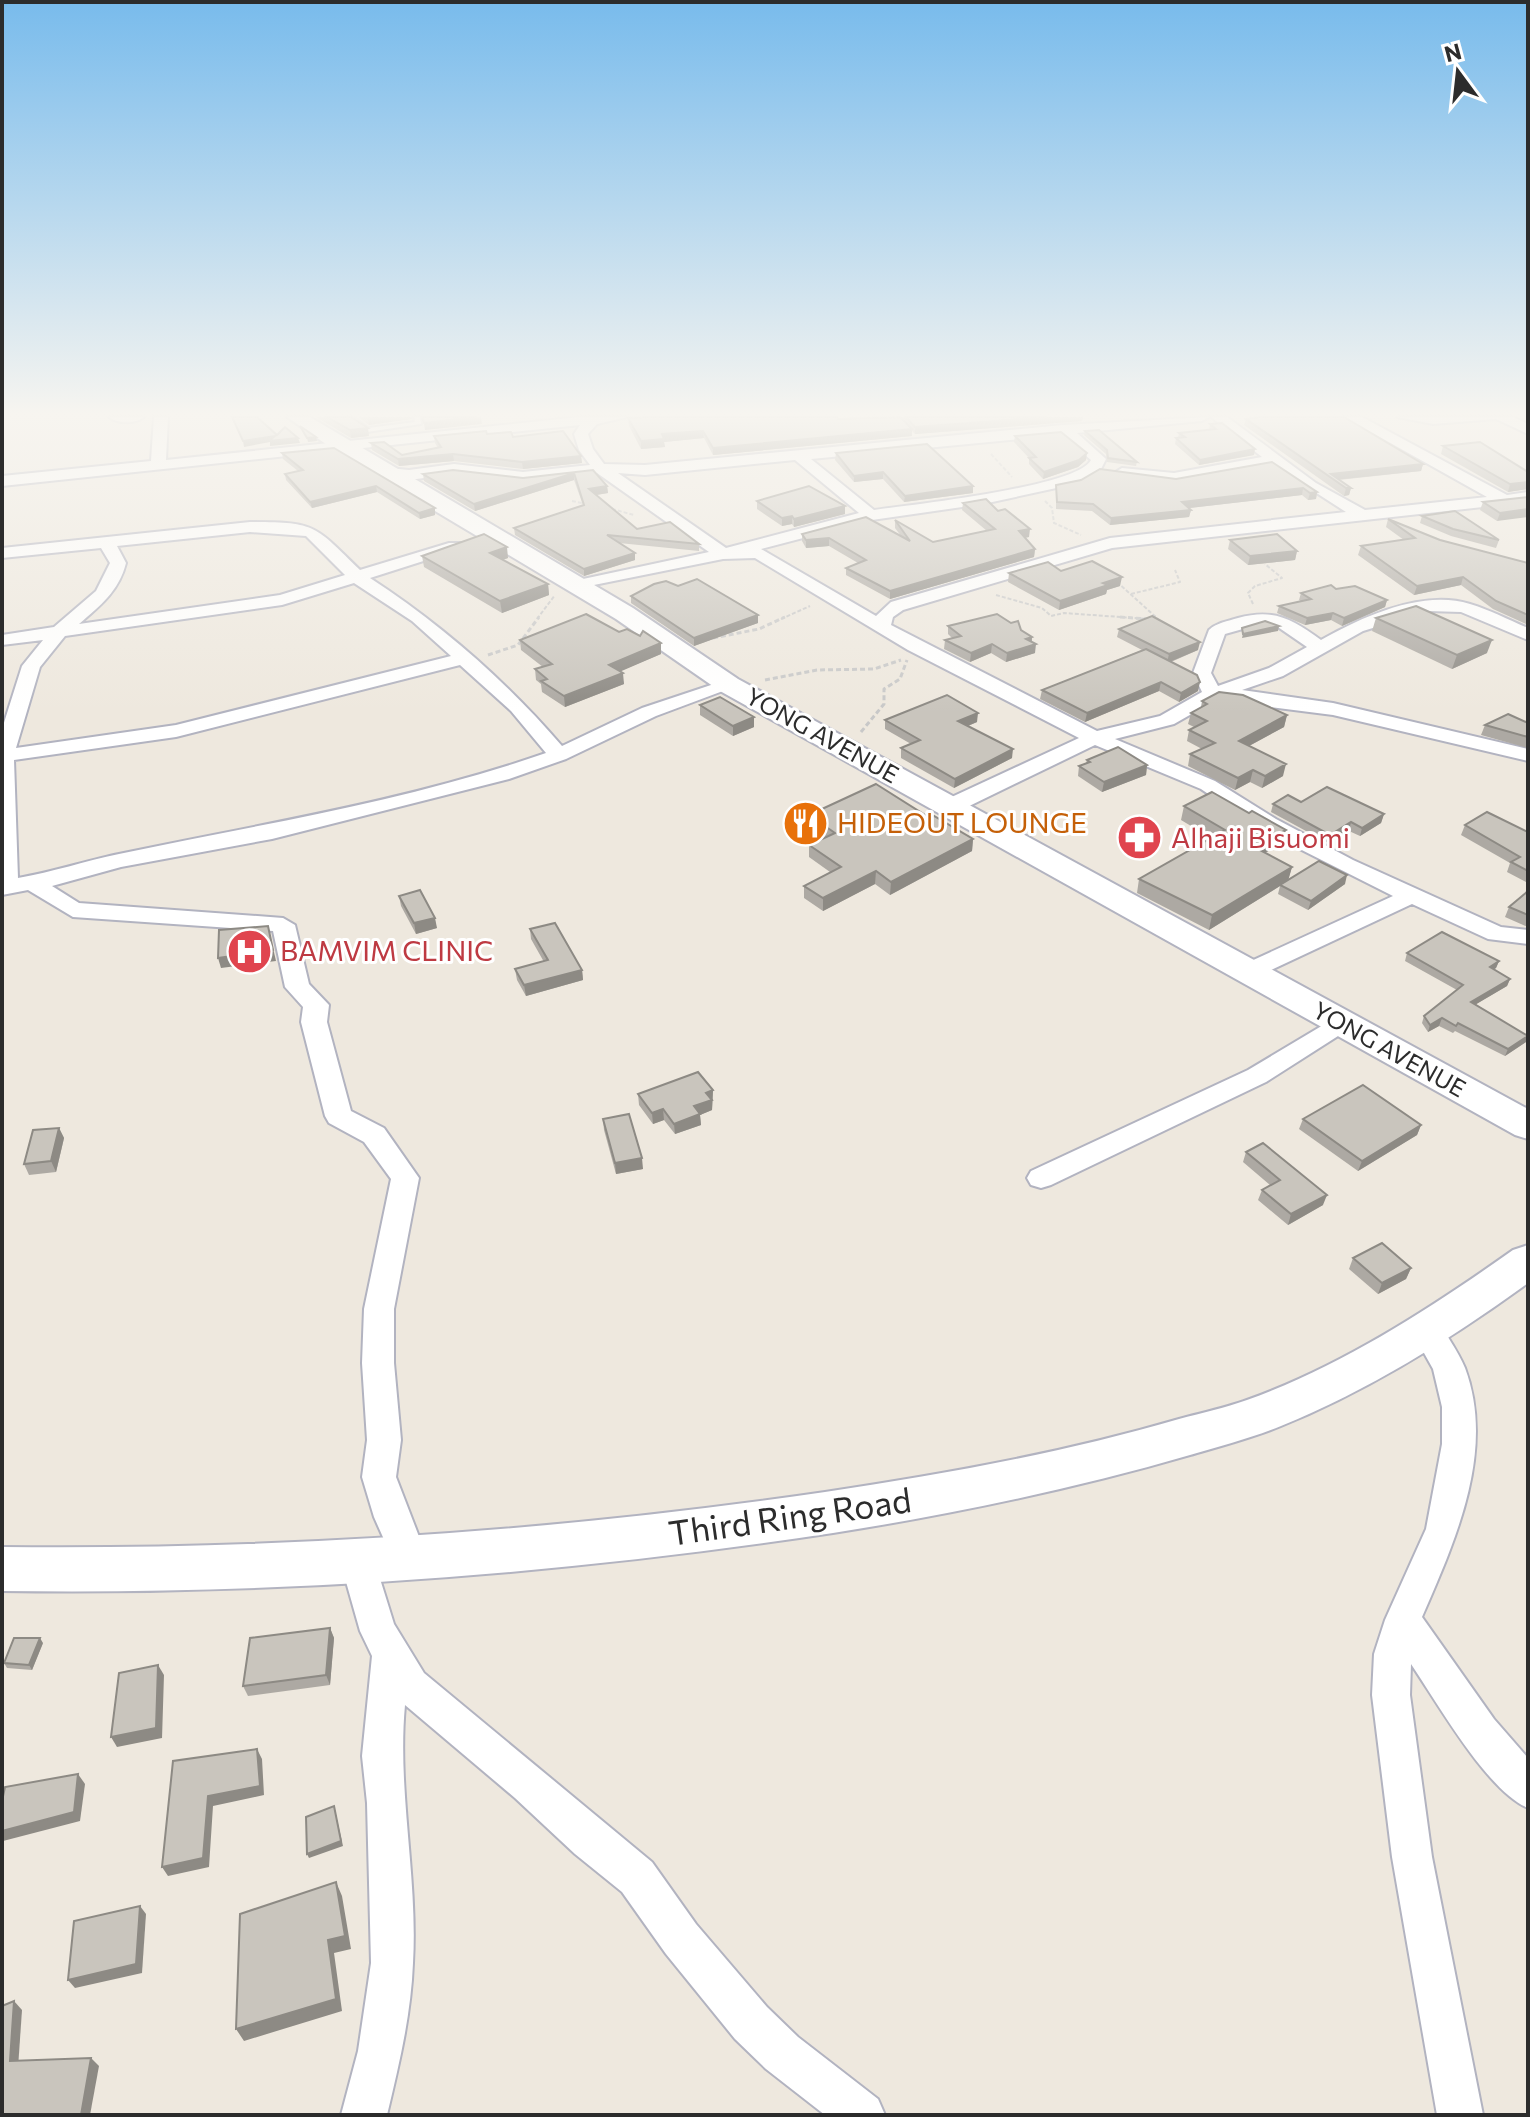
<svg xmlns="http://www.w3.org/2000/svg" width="1530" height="2117" font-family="Commissioner,sans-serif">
<rect width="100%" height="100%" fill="#eee8de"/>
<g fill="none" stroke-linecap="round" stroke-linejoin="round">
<defs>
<polygon id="lane" points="346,417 353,417 368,428 415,422 414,417 420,417 421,424 367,432"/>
<g id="street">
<path d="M109 417H144C136 424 117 424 109 417Z"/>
<path d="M154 417H168L166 460 579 417H627L597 424 588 434 593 449 604 464 645 465 1063 425 1209 417 1202 421 1077 433 1106 459 1100 471 1084 482 983 504 872 520 761 549 876 616 891 602 1110 538 1346 512 1273 465C1238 469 1140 494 1114 473L1122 468 1174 473 1262 457 1211 417H1227L1316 483 1365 510 1487 497 1344 417H1362L1507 495 1528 492V502L1112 548 903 610 893 617 891 625 1097 731 1160 716 1202 692 1193 673 1209 630C1216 623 1228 621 1238 618 1274 608 1292 619 1321 640 1362 617 1422 589 1470 604 1490 610 1509 620 1528 628V640L1461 612 1428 611 1363 631 1283 676 1242 690 1333 703 1528 749V761L1333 715 1216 700 1174 724 1115 739 1215 781 1276 819 1353 860 1501 927 1528 930V944L1488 939 1412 904 1256 977H1238L1235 972 1238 967 1393 896 1260 829 1201 789 1095 745 959 811H943L940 806 943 801 1079 738 908 650 755 558 723 559 569 590V582L709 552 597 473 523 482 454 474 409 480 378 477 370 472 378 467 409 470 454 464 523 472 590 465 579 450 574 434 580 425 2 486V476L151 461ZM1061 435 1091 460C1078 487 910 505 874 510L811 459ZM795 460 859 513 726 548 618 473 645 475ZM1264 623 1275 625 1307 647 1269 668 1218 686 1211 673 1225 634Z"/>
<polygon points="1397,417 1513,417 1528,424 1528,434 1496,419 1433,424"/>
<path d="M250 522C316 522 314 525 360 570L449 543H461V549L370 578C442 625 506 681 562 746L642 708 729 679 739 685 656 716 566 759 509 779 272 839 121 867 52 886 79 903 283 918 295 925 309 984 329 1005 327 1022 351 1111 384 1128 419 1178 394 1309V1363L401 1440 396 1477 428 1560 422 1571 410 1576 398 1571 374 1517 362 1477 367 1440 362 1363 364 1309 391 1179 364 1142 329 1123 325 1116 301 1022 303 1007 285 987 273 931 73 917 28 890 2 895V729L22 666 43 640 2 645V635L54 627 96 591 110 563 101 548 2 558V548ZM250 532 306 536 345 575 280 595 79 624C100 606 119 591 126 563L117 546ZM354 583 412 621 451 656 176 725 16 748 40 667 65 636 282 605ZM460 665 511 711 546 753C408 801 262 824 119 854 85 861 53 872 18 878L14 760 176 737Z"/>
<polygon points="1340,1015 1349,1017 1353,1023 1349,1029 1266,1082 1051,1185 1041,1188 1031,1185 1027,1178 1031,1171 1248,1070"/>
<path d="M1426 1316 1437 1319C1446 1335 1458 1351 1465 1368 1496 1451 1455 1541 1422 1617L1494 1719 1528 1758V1808C1487 1791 1437 1702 1411 1664L1410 1695 1432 1857 1483 2115H1437L1392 1857 1372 1695 1374 1654 1385 1620 1426 1529 1442 1444V1407L1433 1369 1410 1328 1415 1319Z"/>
<path d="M359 1548 372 1553 394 1624 424 1673 652 1862 696 1924 767 2007 798 2037 878 2099 885 2115H825L766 2069 735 2039 666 1954 622 1892 575 1854 515 1798 405 1705C397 1791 418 1877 413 1963 411 2015 399 2065 387 2115H341L358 2051 371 1963 367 1803 362 1756 372 1656 360 1631 341 1564 346 1553Z"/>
</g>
<g id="secondary">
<polygon points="287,417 310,417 633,608 738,679 1528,1109 1528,1139 1515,1135 720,691 616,619 343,456"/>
<path d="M1528 1245V1283C1451 1339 1369 1390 1281 1426 1252 1438 1221 1446 1190 1455 1073 1489 954 1514 833 1533 557 1575 281 1595 2 1591V1547C278 1550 551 1532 825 1492 944 1474 1063 1453 1179 1419 1201 1413 1225 1408 1247 1400 1342 1366 1431 1308 1513 1250Z"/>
</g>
</defs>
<!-- lane casing -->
<use href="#lane" stroke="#b2b3c0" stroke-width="4"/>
<!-- street casing -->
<use href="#street" stroke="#b2b3c0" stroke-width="4"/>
<!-- secondary casing -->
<use href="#secondary" stroke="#b2b3c0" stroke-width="4"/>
<!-- path-far1 -->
<g stroke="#c8c8c8" stroke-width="2" stroke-dasharray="4 2" stroke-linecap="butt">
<polyline points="991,454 1012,477"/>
<polyline points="572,501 587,504"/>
<polyline points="1045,501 1052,508 1054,523 1081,535"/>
<polyline points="612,509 634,515"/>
<polyline points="1117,582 1158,619"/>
<polyline points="1131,594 1180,582 1175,570"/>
<polyline points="996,595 1042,608 1051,616 1064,613 1148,619"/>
<polyline points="1253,604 1248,593 1255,586 1282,578 1265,564"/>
<polyline points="537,619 555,595"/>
<polyline points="781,619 810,606"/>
</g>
<!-- path -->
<g stroke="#c8c8c8" stroke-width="3" stroke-dasharray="5 3" stroke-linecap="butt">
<polyline points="1120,617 1160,620"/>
<polyline points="713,638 759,629 785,617"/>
<polyline points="488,655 518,645 539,617"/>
<polyline points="765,680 817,670 874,669 901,660"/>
<polyline points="861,732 884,704 884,689 900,679 907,660"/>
</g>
<!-- lane -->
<use href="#lane" fill="#fff" fill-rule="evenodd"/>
<!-- street -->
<use href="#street" fill="#fff" fill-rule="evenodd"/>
<!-- secondary -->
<use href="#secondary" fill="#fff" fill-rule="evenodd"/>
</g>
<!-- wall -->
<g fill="#ada9a3">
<polygon points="316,417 351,417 369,436 351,438"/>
<polygon points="358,417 412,417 411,419 369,425"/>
<polygon points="872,417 1083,417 1082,421 915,434 912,431 912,436 713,455 704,438 664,442 665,447 641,449 629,426 628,418 838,419"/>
<polygon points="1246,419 1423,464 1421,471 1339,480 1351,488 1349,495 1344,496 1244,425"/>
<polygon points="1210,424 1254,455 1199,465 1175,444 1176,438 1178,438 1179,433 1209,430"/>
<polygon points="1085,431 1137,462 1136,466 1107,462 1106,454 1084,435"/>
<polygon points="487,434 513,437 581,456 582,463 523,469 454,461 399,466 372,450 371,443 402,455 438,448 435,443 434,436"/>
<polygon points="1015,436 1086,460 1078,467 1043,479 1029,464 1029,458 1014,442"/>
<polygon points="1443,446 1528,472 1528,489 1508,492 1441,454"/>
<polygon points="334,448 435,515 420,519 377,492 312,508 286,480 285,474 298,471 283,459 282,453"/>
<polygon points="836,453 973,493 904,502 883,479 854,482 835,460"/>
<polygon points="1272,462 1317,492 1316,499 1308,500 1302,495 1189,508 1191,510 1189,517 1110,525 1092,511 1056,509 1056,485 1176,479"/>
<polygon points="593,470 607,486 608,493 596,495 637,529 699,544 699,551 619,543 635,553 635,560 584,576 515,535 514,528 583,505 574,480 475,511 424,481 423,474 523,478"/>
<polygon points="1528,497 1497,521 1480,510 1483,502"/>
<polygon points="757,501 845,506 845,514 794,527 792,524 782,526 757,509"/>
<polygon points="963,503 998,511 1029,537 1024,538 1035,549 1034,557 890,599 846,575 846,568 858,563 829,546 806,548 802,541 802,534 901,536 895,528 895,520 933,542 987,531 962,510"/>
<polygon points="1422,516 1499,540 1496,548 1451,536 1420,523"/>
<polygon points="1388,519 1440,540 1528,563 1528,624 1526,624 1493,609 1461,585 1414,595 1358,555 1361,546 1404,540 1386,527"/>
<polygon points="1230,540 1297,551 1295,560 1248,565 1228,549"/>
<polygon points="422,556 508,558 503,560 548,584 549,595 502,613 424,567"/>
<polygon points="1061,571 1120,586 1107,590 1106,594 1059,610 1008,582 1009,573"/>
<polygon points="678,586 758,615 758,623 694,646 631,603 631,596"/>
<polygon points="1336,589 1387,600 1385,607 1342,626 1331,620 1305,625 1277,613 1279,606 1301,601 1299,600 1301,593"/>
<polygon points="1376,618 1487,653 1452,669 1372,631"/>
<polygon points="948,626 1021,630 1032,637 1032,642 1035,653 1006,662 991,653 970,662 944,649 945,640 952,638 948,634"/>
<polygon points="1119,629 1198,650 1171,662 1198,691 1179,702 1159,691 1085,722 1040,699 1042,690 1142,650 1117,637"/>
<polygon points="619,632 661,654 620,671 624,684 565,707 542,692 541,684 536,680 535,669 543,667 521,650 520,640"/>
<polygon points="1202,701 1287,715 1284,727 1249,746 1283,776 1262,788 1250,782 1235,790 1188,766 1190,754 1202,749 1187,741 1189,730 1194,727 1188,724 1191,713 1201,707"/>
<polygon points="700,705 754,727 733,736 700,715"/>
<polygon points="885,720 977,722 968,726 1012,758 954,788 901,758 901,748 911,744 885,729"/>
<polygon points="1528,723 1528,748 1481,735 1485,725"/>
<polygon points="1087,760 1147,765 1146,775 1102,792 1078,776 1079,766 1086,763"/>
<polygon points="1301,802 1384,814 1381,823 1360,836 1349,831 1328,843 1271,812 1273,804"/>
<polygon points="1184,806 1249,813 1286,830 1282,843 1265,853 1292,867 1288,880 1345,884 1308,910 1278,894 1280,886 1209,930 1137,893 1139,879 1211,838 1181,820"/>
<polygon points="809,815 930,818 973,839 972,851 890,895 875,884 823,911 804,898 804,886 830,872 809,857 809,845 824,838 808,828"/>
<polygon points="1465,825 1528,832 1528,883 1507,872 1510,863 1461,835"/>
<polygon points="1528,891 1528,927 1505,917 1509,907"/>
<polygon points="399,896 437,928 416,934 401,906"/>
<polygon points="530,929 582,970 583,980 526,996 517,980 515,969 544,962 531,939"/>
<polygon points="1407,953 1499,961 1496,968 1494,969 1510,979 1507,986 1476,1004 1526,1042 1505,1056 1455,1031 1453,1033 1439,1026 1428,1032 1422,1023 1424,1016 1457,990 1405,961"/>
<polygon points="713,1090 712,1110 700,1115 701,1125 675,1134 664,1120 653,1124 639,1105 638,1094"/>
<polygon points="603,1119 643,1169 616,1174 604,1130"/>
<polygon points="1303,1119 1421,1125 1417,1135 1358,1171 1299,1129"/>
<polygon points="59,1128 64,1138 56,1172 29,1175 24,1164"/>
<polygon points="1246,1152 1323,1205 1288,1225 1258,1200 1262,1190 1270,1185 1243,1162"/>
<polygon points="1353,1258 1411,1268 1406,1279 1378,1294 1349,1269"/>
<polygon points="330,1628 334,1638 330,1685 248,1696 243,1686"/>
<polygon points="43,1643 32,1670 7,1668 4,1663"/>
</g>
<!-- shaded-wall -->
<g fill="#8d8a84">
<polygon points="368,417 412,417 411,419 369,425"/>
<polygon points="481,417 482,424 425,430 424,423"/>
<polygon points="1047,417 1083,417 1082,421 915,434 915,427"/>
<polygon points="368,428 369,436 351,438 350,430"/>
<polygon points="912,429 912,436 713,455 713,448"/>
<polygon points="703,431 704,438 664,442 665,447 641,449 641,441 662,434"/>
<polygon points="275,436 298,438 300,443 270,446 270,442 244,447 243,441"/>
<polygon points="316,437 317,441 308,442 307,438"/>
<polygon points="1255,449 1254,455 1199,465 1200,460"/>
<polygon points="1087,453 1086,460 1078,467 1043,479 1044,472"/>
<polygon points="453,454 454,461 399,466 398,459"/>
<polygon points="581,456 582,463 523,469 522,462"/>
<polygon points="1423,464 1421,471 1334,480 1331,474"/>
<polygon points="883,472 883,479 854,482 854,476"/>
<polygon points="574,473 574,480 475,511 474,504"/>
<polygon points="1528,482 1528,489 1508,492 1510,484"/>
<polygon points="376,486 377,492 312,508 310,502"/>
<polygon points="607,486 608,493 590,496 589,489"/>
<polygon points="973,486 973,493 904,502 905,496"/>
<polygon points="1303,488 1302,495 1181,509 1182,502"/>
<polygon points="1346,488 1351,488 1349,495 1344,496"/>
<polygon points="1317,492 1316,499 1308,500 1310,493"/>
<polygon points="845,506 845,514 794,527 794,519"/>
<polygon points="435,508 435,515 420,519 419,513"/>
<polygon points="1528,509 1528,517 1497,521 1500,513"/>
<polygon points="1191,510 1189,517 1110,525 1111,518"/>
<polygon points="792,516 792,524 782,526 782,518"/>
<polygon points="1030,529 1029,537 1018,539 1019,531"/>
<polygon points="829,538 829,546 806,548 806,540"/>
<polygon points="507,547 508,558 492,563 490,553"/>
<polygon points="1035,549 1034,557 890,599 890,591"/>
<polygon points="1297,551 1295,560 1248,565 1250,556"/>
<polygon points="635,553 635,560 584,576 584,569"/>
<polygon points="1122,577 1120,586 1107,590 1106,594 1059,610 1060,601 1103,583"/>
<polygon points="1463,577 1461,585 1414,595 1417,586"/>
<polygon points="548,584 549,595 502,613 500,601"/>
<polygon points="1387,600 1385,607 1342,626 1344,618"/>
<polygon points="1333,613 1331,620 1305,625 1307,618"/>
<polygon points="758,615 758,623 694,646 694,638"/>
<polygon points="1279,626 1278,631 1242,638 1243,634"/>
<polygon points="1032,637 1031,646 1036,644 1035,653 1006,662 1007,653 1026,639"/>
<polygon points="1492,640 1487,653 1452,669 1457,655"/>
<polygon points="1200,642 1198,650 1167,663 1169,654"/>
<polygon points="661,643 661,654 610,676 609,665"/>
<polygon points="992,644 991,653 970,662 971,653"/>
<polygon points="623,673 624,684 565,707 564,696"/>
<polygon points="1161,682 1159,691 1085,722 1087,713"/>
<polygon points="1200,682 1198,691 1179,702 1181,693"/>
<polygon points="978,713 977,722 958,730 958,721"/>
<polygon points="1287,715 1284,727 1236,753 1239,741"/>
<polygon points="754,717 754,727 733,736 733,726"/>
<polygon points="1013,749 1012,758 954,788 955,779"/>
<polygon points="1286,764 1283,776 1262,788 1265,776"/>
<polygon points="1147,765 1146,775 1102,792 1104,782"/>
<polygon points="1253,770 1250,782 1235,790 1238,778"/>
<polygon points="1384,814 1381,823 1360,836 1362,828"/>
<polygon points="1351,822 1349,831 1328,843 1330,835"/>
<polygon points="1286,830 1282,843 1251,861 1254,847"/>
<polygon points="973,839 972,851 890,895 891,882"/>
<polygon points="1292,867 1288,881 1209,930 1212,915"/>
<polygon points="876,871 875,884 823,911 823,898"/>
<polygon points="1347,875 1345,884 1308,910 1311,901"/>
<polygon points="435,918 437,928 416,934 414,923"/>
<polygon points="268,926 276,961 221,968 218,958"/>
<polygon points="1499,961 1496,968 1487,974 1490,967"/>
<polygon points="582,970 583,980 526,996 524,985"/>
<polygon points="1510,979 1507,986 1468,1009 1471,1002"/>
<polygon points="1442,1018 1439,1026 1428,1032 1430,1025"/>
<polygon points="1528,1036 1526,1042 1505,1056 1508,1049"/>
<polygon points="713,1090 712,1110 700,1115 701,1125 675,1134 674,1124 694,1106 706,1093"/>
<polygon points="663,1109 664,1120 653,1124 652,1113"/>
<polygon points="1421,1125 1417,1135 1358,1171 1362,1161"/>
<polygon points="59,1128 64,1138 56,1172 51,1161"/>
<polygon points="642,1158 643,1169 616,1174 615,1163"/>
<polygon points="1327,1195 1323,1205 1288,1225 1291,1214"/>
<polygon points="1411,1268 1406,1279 1378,1294 1382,1283"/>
<polygon points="330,1628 334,1638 330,1685 326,1675"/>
<polygon points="40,1638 43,1643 32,1670 29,1665"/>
<polygon points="158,1665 164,1675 162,1738 117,1747 111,1737"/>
<polygon points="257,1749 262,1759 264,1795 213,1806 209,1867 168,1876 162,1867 208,1796"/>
<polygon points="78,1774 85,1784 80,1821 3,1841 2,1840 2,1831"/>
<polygon points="334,1806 343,1846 309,1858 307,1854"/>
<polygon points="336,1882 342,1896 351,1949 334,1953 342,2011 244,2041 236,2029 328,1940"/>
<polygon points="140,1906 146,1914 142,1973 75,1988 68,1980"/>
<polygon points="14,2001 22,2010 18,2068 10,2061"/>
<polygon points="91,2058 99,2066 90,2115 81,2115"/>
</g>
<!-- building -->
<g fill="#c9c5bd" stroke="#8d8a84" stroke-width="2">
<polygon points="232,417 257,417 277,435 285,427 298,438 269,441 275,436 243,441"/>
<polygon points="327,417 351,417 368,428 350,430"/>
<polygon points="422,417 477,417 424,423"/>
<polygon points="646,417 837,417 838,419 900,417 912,429 713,448 703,431 662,434 664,439 641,441 628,418"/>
<polygon points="906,417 1047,417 915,427"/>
<polygon points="1259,417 1344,417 1423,464 1331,474 1351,488 1346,488 1246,419"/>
<polygon points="1222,423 1255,449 1200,460 1176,438 1185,437 1179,433 1216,429 1210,424"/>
<polygon points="300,426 316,437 307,438"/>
<polygon points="1099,430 1137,462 1108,458 1107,450 1085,431"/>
<polygon points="486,431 487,434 511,432 513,437 563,431 581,456 522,462 453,454 398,459 371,443 384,442 402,455 441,447 434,436"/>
<polygon points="1061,432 1087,453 1079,460 1044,472 1029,458 1036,457 1015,436"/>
<polygon points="1480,442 1528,472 1528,482 1510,484 1443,446"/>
<polygon points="927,444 973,486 905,496 883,472 854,476 836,453"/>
<polygon points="334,448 435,508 419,513 376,486 310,502 285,474 303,470 282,453"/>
<polygon points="1272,462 1317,492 1310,493 1303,488 1182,502 1191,510 1111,518 1093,504 1057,502 1056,485 1081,480 1100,469 1176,479"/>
<polygon points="453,470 523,478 593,470 607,486 589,489 637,529 670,522 699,544 607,535 635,553 584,569 514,528 584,505 574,473 474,504 423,474"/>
<polygon points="809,486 845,506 794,519 792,516 782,518 757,501"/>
<polygon points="1528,497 1528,509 1500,513 1483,502"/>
<polygon points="986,499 998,511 1005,509 1030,529 1019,531 1035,549 890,591 846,568 866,560 829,538 806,540 802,534 866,517 910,541 895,520 933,542 995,529 963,503"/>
<polygon points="1455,511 1499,540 1453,529 1422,516"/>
<polygon points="1388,519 1440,540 1528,563 1528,615 1496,601 1463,577 1417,586 1361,546 1415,538"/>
<polygon points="484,534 507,547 490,553 548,584 500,601 422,556"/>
<polygon points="1277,534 1297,551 1250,556 1230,540"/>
<polygon points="1092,561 1122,577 1103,583 1108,585 1060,601 1009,573 1048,562 1061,571"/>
<polygon points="697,579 758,615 694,638 631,596 654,584 666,581 678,586"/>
<polygon points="1331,585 1336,589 1355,586 1387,600 1344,618 1333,613 1307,618 1279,606 1311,599 1301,593"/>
<polygon points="1416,606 1492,640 1457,655 1376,618"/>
<polygon points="586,614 619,632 627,629 640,636 643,631 661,643 609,665 623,673 564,696 541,681 547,679 535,669 552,664 520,640"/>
<polygon points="997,614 1011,623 1018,621 1021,630 1032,637 1026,639 1036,644 1007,653 992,644 971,653 945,640 961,636 948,626"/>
<polygon points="1152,616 1200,642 1169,654 1119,629"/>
<polygon points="1265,621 1279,626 1243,634 1242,628"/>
<polygon points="1146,649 1197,675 1200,682 1181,693 1161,682 1087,713 1042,690"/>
<polygon points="1219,692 1243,695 1287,715 1239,741 1286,764 1265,776 1253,770 1238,778 1190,754 1215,743 1189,730 1207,721 1191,713 1207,704 1202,701"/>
<polygon points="947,695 978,713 958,721 1013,749 955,779 901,748 920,740 885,720"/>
<polygon points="720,697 754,717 733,726 700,705"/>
<polygon points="1508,714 1528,723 1528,737 1485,725"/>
<polygon points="1118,747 1147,765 1104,782 1079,766 1090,762 1087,760"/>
<polygon points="876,784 930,818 934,816 973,839 891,882 876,871 823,898 804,886 841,867 809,845 835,833 809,815"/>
<polygon points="1327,787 1384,814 1362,828 1351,822 1330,835 1273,804 1288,795 1301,802"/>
<polygon points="1212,792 1249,813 1252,811 1286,830 1254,847 1292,867 1212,915 1139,879 1225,830 1184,806"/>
<polygon points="1487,812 1528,832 1528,871 1511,862 1520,857 1465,825"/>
<polygon points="1319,861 1347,875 1311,901 1280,885"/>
<polygon points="420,890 435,918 414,923 399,896"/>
<polygon points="1528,891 1528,915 1509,907"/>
<polygon points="555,923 582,970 524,985 515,969 548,960 530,929"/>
<polygon points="268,926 273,950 218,958 219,930"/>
<polygon points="1442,932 1499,961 1490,967 1510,979 1471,1002 1528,1036 1508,1049 1458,1023 1456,1026 1442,1018 1430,1025 1424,1016 1463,985 1407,953"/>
<polygon points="698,1072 713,1090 706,1093 712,1100 694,1106 700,1114 674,1124 663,1109 652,1113 638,1094"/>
<polygon points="1363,1085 1421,1125 1362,1161 1303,1119"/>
<polygon points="629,1114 642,1158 615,1163 603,1119"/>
<polygon points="59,1128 51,1161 24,1164 33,1130"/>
<polygon points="1263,1143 1327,1195 1291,1214 1262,1190 1280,1180 1246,1152"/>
<polygon points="1382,1243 1411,1268 1382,1283 1353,1258"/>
<polygon points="330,1628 326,1675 243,1686 250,1638"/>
<polygon points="14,1638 40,1638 29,1665 4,1663"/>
<polygon points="158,1665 156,1728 111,1737 119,1673"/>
<polygon points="257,1749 260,1786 208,1796 203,1858 162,1867 173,1761"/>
<polygon points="78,1774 74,1812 2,1831 2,1801 5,1787"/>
<polygon points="334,1806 341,1841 307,1854 306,1817"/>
<polygon points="336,1882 345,1936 328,1940 336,1999 236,2029 240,1914"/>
<polygon points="140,1906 136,1964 68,1980 74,1921"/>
<polygon points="14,2001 10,2061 91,2058 81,2115 2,2115 2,2006"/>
</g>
<!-- sky -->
<linearGradient id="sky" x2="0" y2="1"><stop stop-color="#78bbec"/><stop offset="0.58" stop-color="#f7f5f0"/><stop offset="1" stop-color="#f7f5f0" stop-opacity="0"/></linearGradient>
<rect width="1530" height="713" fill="url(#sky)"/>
<!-- icons -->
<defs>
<symbol id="restaurant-disc" viewBox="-11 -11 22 22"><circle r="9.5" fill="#e8710a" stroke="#fff"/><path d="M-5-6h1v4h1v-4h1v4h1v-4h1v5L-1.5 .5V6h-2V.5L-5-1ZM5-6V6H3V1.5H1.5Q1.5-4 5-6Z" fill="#fff"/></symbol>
<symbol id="pharmacy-disc" viewBox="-11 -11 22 22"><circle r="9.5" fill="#e0444e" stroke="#fff"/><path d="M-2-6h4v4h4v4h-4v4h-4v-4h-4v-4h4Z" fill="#fff"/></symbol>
<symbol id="hospital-disc" viewBox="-11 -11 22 22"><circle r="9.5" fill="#e0444e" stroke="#fff"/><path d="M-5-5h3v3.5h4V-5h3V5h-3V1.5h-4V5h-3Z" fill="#fff"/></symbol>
</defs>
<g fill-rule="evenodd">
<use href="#restaurant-disc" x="780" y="798" width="51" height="51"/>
<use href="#pharmacy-disc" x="1114" y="812" width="51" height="51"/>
<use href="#hospital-disc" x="224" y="926" width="51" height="51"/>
</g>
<g text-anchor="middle" stroke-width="6" stroke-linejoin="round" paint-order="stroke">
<!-- far-street labels -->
<g font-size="24" fill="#2c2c2c" stroke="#fff">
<text transform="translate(822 736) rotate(29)" y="8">YONG AVENUE</text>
<text transform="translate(1389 1050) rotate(29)" y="8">YONG AVENUE</text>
</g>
<!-- food labels -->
<g font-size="28" fill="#c56008" stroke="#fff" text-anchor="start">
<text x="837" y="833">HIDEOUT LOUNGE</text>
</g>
<!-- health labels -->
<g font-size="28" fill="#be3a42" stroke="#fff" text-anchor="start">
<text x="1171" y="848">Alhaji Bisuomi</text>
<text x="280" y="961">BAMVIM CLINIC</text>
</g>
<!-- near-street labels -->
<g font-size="34" fill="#2c2c2c" stroke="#fff">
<text transform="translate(790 1517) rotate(-8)" y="12">Third Ring Road</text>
</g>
</g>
<!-- border -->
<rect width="1530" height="2117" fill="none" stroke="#2c2c2c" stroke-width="8"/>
<!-- north arrow -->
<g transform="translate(1458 72) rotate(345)" stroke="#ffffff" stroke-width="6" paint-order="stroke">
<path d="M0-6L14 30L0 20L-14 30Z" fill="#2c2c2c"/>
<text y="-12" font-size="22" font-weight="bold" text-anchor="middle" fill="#2c2c2c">N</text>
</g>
</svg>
